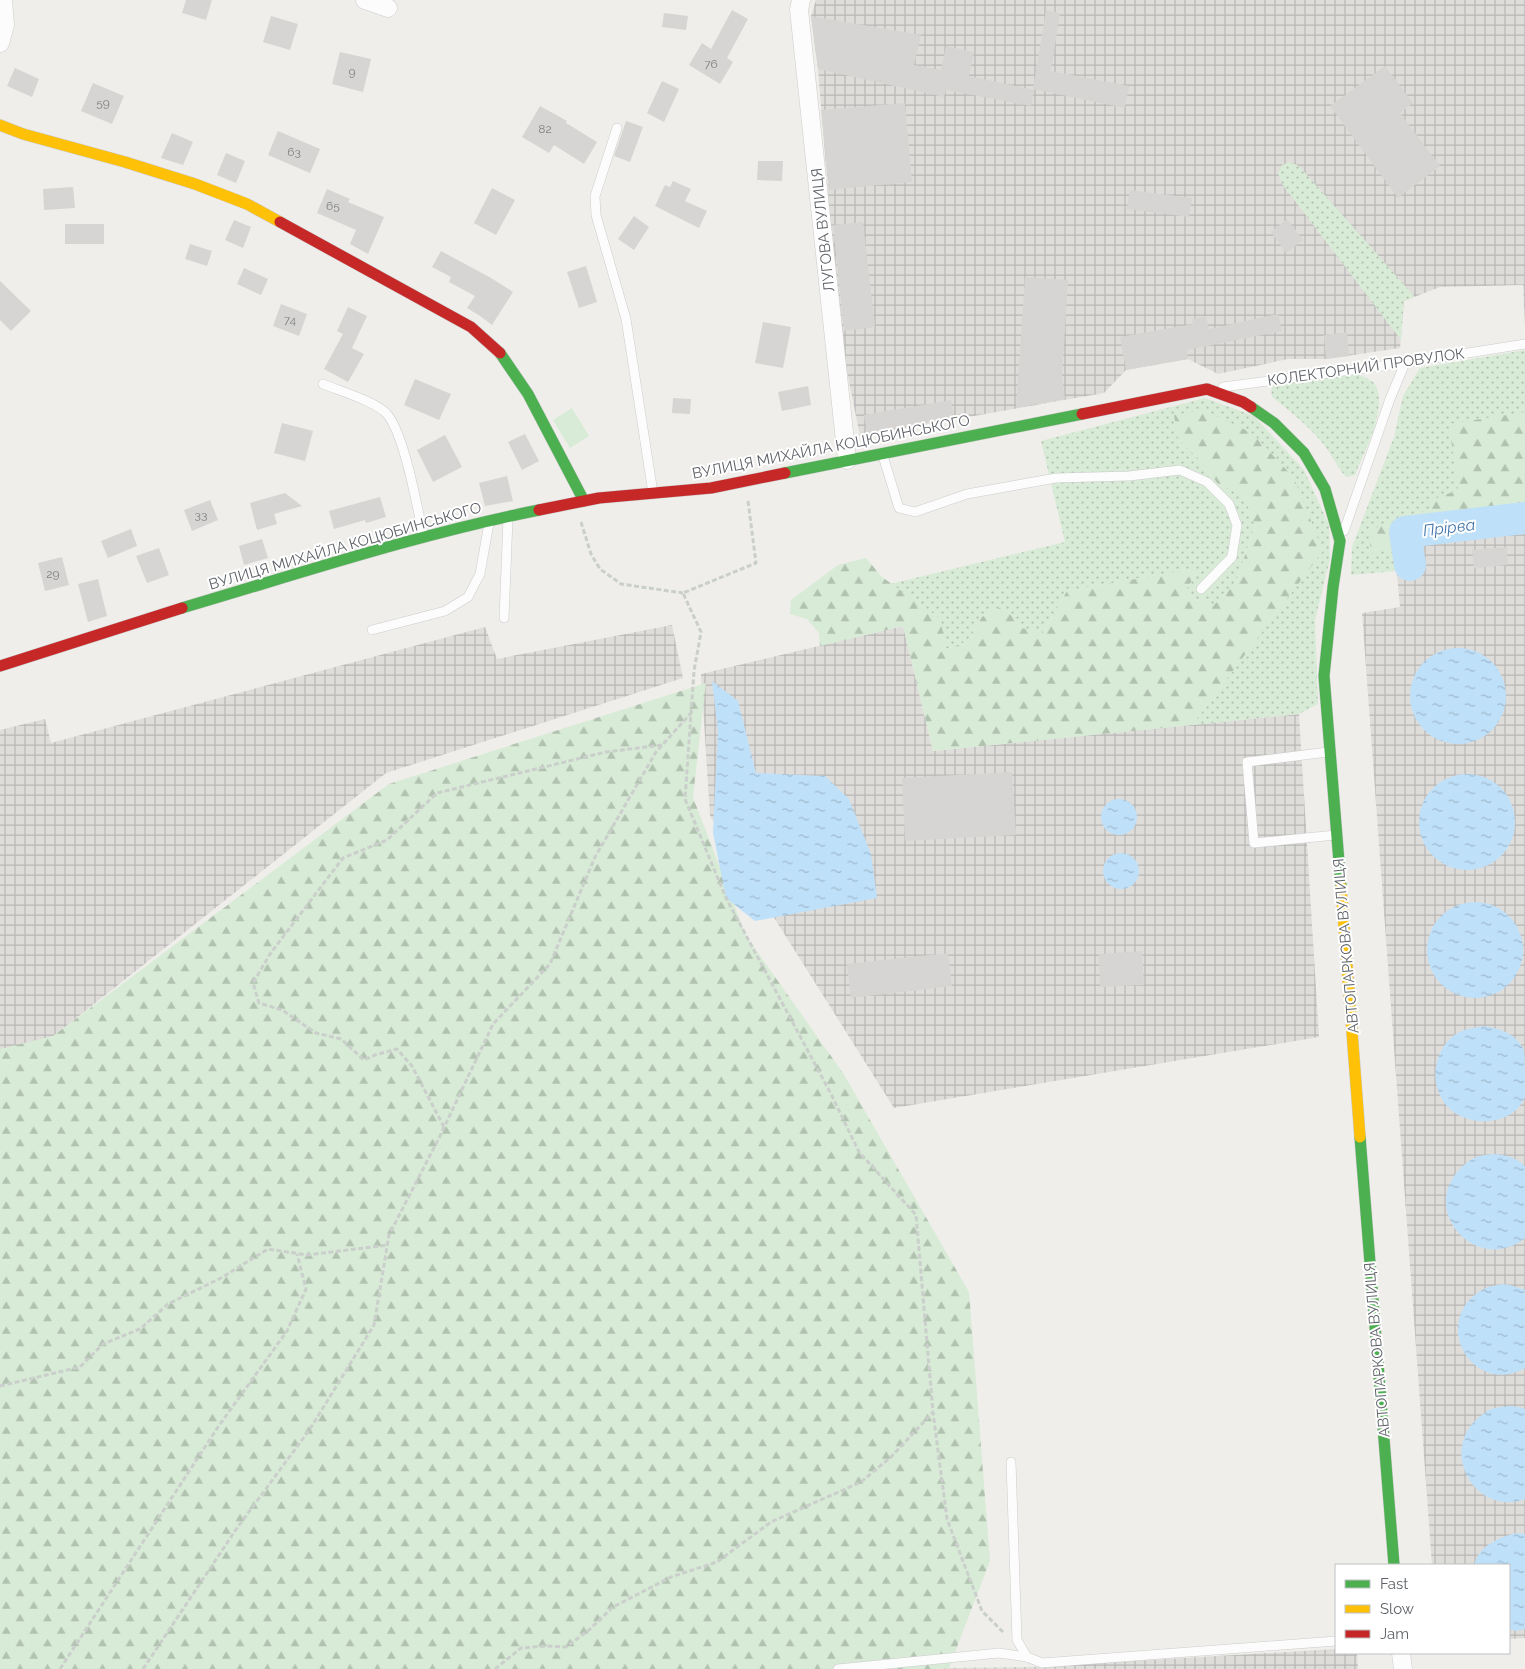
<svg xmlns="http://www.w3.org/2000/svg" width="1525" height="1669" font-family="Raleway,sans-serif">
<defs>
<pattern id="industrial-grid" width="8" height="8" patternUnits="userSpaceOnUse" patternTransform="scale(1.25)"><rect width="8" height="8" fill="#dfddda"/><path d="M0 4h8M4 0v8" fill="none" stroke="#b8b7b5"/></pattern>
<pattern id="grass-dots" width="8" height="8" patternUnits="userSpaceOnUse" patternTransform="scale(1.25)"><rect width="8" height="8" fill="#d8ebd6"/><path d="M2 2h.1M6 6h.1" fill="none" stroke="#b2c2b1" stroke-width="1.8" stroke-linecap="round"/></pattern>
<pattern id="forest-firs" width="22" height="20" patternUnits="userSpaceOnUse" patternTransform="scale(1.25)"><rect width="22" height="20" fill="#d8ebd6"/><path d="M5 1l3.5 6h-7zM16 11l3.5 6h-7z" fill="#b2c2b1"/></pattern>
<pattern id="water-ripples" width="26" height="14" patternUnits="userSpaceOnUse" patternTransform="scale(1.25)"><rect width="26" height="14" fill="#bfe0f9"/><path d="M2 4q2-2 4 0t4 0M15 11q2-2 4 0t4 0" fill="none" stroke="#9eb9cd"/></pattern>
</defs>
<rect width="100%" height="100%" fill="#efeeea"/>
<!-- industrial -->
<g fill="url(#industrial-grid)">
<polygon points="816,0 1525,0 1525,325 1523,285 1440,287 1404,301 1400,348 1326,359 1288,359 1218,374 1188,359 1126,370 1104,393 860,436 839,332 829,226 828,190 818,69 811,16"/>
<polygon points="1525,525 1525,1638 1509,1639 1509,1565 1432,1565 1362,613 1400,607 1394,543"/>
<polygon points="672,625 683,678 386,773 41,1046 0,1053 0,730 45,719 51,743 485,627 497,659"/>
<polygon points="903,626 933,751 1299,714 1319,1037 894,1108 710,816 701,674"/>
<polygon points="1336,1649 1336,1653 1357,1653 1358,1669 931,1669 949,1668 1034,1667"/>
</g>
<!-- grass -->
<g fill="url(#grass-dots)">
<polygon points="1290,162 1299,166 1415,297 1404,301 1401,340 1282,184 1278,173 1282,165"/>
<polygon points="1525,350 1525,525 1394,543 1396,571 1351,575 1352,547 1394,437 1403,396 1420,368"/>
<path d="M1357 374C1362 376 1370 379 1374 383 1390 405 1364 452 1355 475L1346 477C1337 467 1332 455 1324 445 1309 426 1290 411 1272 397L1271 390 1274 384Z"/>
<polygon points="1205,398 1254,416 1304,470 1329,525 1330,559 1315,620 1318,704 1299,714 1192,725 1322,551 1178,439 1198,458 1218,484 1244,495 1255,525 1236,582 1214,605 1196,600 1187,588 1198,572 1186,570 1067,591 1043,633 1022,628 1003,606 982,617 968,641 944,650 905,595 890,584 1065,542 1041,441"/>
</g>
<!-- forest -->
<g fill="url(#forest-firs)">
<polygon points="1203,410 1252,433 1294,478 1323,551 1192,725 933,751 903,626 820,646 819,633 807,619 790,614 791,600 838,565 866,558 882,577 941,619 945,650 968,641 982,617 1003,606 1022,628 1043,633 1067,591 1186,570 1198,572 1187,588 1196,600 1214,605 1236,582 1255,526 1244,495 1218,484 1198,458 1178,439 1174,415"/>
<polygon points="1525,412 1525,523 1371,554 1369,530 1431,509 1429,501 1458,490 1449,424"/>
<polygon points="706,683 693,797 746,936 843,1073 969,1292 990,1561 949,1668 931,1669 0,1669 0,1049 53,1036 389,784"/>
</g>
<!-- park -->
<polygon fill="#d8ebd6" points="572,408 589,436 570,448 553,420"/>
<!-- water -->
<g fill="url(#water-ripples)">
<circle cx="1458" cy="696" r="48"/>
<polygon points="712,681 738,701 756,773 825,776 849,799 871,854 877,898 755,921 726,898 713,833 718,731"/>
<circle cx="1467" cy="822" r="48"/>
<circle cx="1119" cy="817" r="18"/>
<circle cx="1121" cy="871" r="18"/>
<circle cx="1475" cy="950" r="48"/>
<path d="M1484 1026C1499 1028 1519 1035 1524 1051 1525 1058 1525 1067 1525 1074 1525 1080 1525 1091 1525 1097 1513 1127 1466 1128 1447 1106 1430 1086 1432 1055 1452 1037 1461 1029 1473 1028 1484 1026Z"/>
<path d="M1495 1154C1506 1155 1517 1158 1525 1166V1238C1480 1275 1420 1215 1458 1171 1463 1165 1471 1158 1480 1156 1484 1155 1490 1154 1495 1154Z"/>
<path d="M1503 1284 1510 1285 1525 1290V1368C1481 1394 1437 1339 1469 1300 1474 1295 1481 1290 1488 1287 1492 1286 1498 1285 1503 1284Z"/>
<path d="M1509 1406 1519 1407 1525 1409V1499C1481 1516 1442 1461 1472 1424 1478 1418 1485 1411 1494 1408 1499 1407 1504 1407 1509 1406Z"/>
<path d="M1516 1533 1525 1534V1629L1516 1631 1509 1629V1565H1474C1480 1545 1498 1538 1516 1533Z"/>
</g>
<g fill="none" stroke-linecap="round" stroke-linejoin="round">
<!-- river -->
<polyline stroke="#bfe0f9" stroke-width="32" points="1410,565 1405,532 1525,518"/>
</g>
<!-- building -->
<g fill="#d6d5d3">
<polygon points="186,0 212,0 206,20 182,13"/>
<polygon points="732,10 748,19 727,58 733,62 720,84 689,65 702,43 711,49"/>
<polygon points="1046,10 1060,13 1051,71 1129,86 1125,108 1033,89"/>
<polygon points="664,13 688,16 686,30 662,27"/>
<polygon points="271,16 298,24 290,50 263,42"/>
<polygon points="811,16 921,35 914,65 941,70 946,46 974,52 969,76 1034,90 1031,106 946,90 944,97 818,69"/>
<polygon points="340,52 371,59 363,92 332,84"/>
<polygon points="1385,66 1413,103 1400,113 1440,166 1398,198 1330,106"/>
<polygon points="15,68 39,79 32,97 7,86"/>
<polygon points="662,81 679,89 664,122 647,113"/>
<polygon points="93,83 124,96 112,124 81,111"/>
<polygon points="905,103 912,182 829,190 821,110"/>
<polygon points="540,106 567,121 566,123 597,142 584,164 554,145 549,153 522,137"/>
<polygon points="626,121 643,127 630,162 614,156"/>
<polygon points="278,131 320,149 310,173 268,155"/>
<polygon points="172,133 193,142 183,165 161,158"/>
<polygon points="226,153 245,161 236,183 217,175"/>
<polygon points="758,161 783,161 782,181 757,180"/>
<polygon points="673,181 691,189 685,201 707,211 699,228 655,206 665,185 670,187"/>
<polygon points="73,187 75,208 44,210 43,189"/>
<polygon points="492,188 515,200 496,235 474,223"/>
<polygon points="327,189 350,199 348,202 384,217 368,254 350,244 356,230 317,213"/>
<polygon points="1130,190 1192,198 1189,217 1127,209"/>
<polygon points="634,216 649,227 634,250 618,239"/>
<polygon points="1287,219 1303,240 1286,253 1271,232"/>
<polygon points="234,220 251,227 243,248 225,240"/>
<polygon points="863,222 875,327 844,331 833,225"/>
<rect x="65" y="224" width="39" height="20"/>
<polygon points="190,244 212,251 207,266 185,259"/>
<polygon points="441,251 491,278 513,292 492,325 480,316 467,308 475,296 449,282 451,277 432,267"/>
<polygon points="586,266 597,302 579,308 567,272"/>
<polygon points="244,268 268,279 261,295 237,284"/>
<polygon points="1025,277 1068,280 1062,376 1065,399 1016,408"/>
<polygon points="0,281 31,311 11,331 0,320"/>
<polygon points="281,304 307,314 299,336 273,326"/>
<polygon points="348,307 367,316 352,348 364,354 348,382 324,369 343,334 337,331"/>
<polygon points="1278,314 1282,331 1187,350 1188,359 1126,370 1120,337 1193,324 1192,319 1206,316 1209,329"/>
<polygon points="763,322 791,327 783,368 755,363"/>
<polygon points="1347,332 1349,356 1326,359 1324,335"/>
<polygon points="415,379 451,394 439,420 404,405"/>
<polygon points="808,386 811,405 782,411 778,392"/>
<polygon points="673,398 691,399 690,414 672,413"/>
<polygon points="951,400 954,418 867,433 864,415"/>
<polygon points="282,423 313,431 305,461 274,453"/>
<polygon points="525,434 539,461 522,470 508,442"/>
<polygon points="445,435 462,467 433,482 417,450"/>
<polygon points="507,476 513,501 485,506 479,483"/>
<polygon points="285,493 302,506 274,514 277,524 257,530 250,503"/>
<polygon points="380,497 386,517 366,523 365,520 334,529 329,511"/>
<polygon points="210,500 218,520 192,531 184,510"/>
<polygon points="131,529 137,546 108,558 101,541"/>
<polygon points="262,539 268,558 244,565 239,546"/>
<polygon points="1507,547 1508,565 1474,568 1472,550"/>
<polygon points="159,548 169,575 147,583 136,556"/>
<polygon points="62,557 69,585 45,591 38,563"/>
<polygon points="98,579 107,616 88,622 78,584"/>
<polygon points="1012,772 1016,835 905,841 902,778"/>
<polygon points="1142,951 1144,985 1100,987 1099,954"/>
<polygon points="948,953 952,986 851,998 847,964"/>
</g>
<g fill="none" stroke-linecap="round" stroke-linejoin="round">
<defs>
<g id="lane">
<polyline points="617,128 595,196 596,215 626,319 653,493"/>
<path d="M323 384C340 391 374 401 386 413 404 432 417 506 423 534"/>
<polyline points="1223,387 1405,363 1525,344"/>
<polyline points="883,456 899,508 915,512 967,494 1056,478 1129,476 1180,470 1207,482 1229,504 1237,525 1232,557 1201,589"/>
<polyline points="1344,531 1390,399 1405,363"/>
<polyline points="504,618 508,519"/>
<polyline points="372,630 445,611 468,597 480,574 489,523"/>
<polyline points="1328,752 1247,762 1254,843 1336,835"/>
<polyline points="1011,1462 1017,1640 1027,1657 1042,1663 1336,1641"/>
<polyline points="838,1669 999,1653 1027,1657"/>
</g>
<g id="street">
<polyline points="365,0 388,8"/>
<polyline points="801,0 799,10 847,460"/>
<polyline points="0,43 5,25 3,0"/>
<polyline points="1401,1653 1403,1669"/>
</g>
<g id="fast">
<polyline points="500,353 528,394 584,501"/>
<polyline points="1251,407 1274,423 1304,453 1325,489 1340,541 1333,587 1324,676 1341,887"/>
<polyline points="785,473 1082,414"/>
<path d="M182 608C301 573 418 534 539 510"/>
<polyline points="1360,1137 1394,1565"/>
</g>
<g id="slow">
<polyline points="0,125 23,134 125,162 195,184 247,204 280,222"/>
<polyline points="1341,887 1360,1137"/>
</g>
<g id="jam">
<polyline points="280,222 471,327 500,353"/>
<polyline points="1082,414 1207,389 1243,402 1251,407"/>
<polyline points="539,510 599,498 711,488 785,473"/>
<polyline points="0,666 182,608"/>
</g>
</defs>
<!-- lane casing -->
<use href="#lane" stroke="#cbcccc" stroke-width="10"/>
<!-- street casing -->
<use href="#street" stroke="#cbcccc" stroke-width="19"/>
<!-- fast casing -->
<use href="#fast" stroke="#cacacb" stroke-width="12"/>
<!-- slow casing -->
<use href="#slow" stroke="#cacacb" stroke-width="12"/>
<!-- jam casing -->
<use href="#jam" stroke="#cacacb" stroke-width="12"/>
<!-- path -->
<g stroke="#cacfcc" stroke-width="3" stroke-dasharray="5 2.5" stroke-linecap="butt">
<polyline points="748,501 756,563 683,593 701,632 694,671 685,799 726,898 831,1094 859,1152 916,1215 933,1412 947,1519 982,1611 1004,1633"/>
<polyline points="581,522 591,554 600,569 621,584 683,593"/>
<polyline points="444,1127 412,1066 397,1049 375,1055 364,1060 341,1039 316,1033 282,1010 259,1003 253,983 270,954 343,858 387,840 437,793 606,752 662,745"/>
<polyline points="0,1386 80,1367 103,1344 140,1329 168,1304 221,1278 268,1249 307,1255 388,1245"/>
<polyline points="60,1669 218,1427 287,1331 306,1289 297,1254"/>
<polyline points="143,1669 237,1528 310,1429 374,1325 389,1235 440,1136 493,1024 550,964 595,857 656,752 691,713"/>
<polyline points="495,1669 521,1648 545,1646 566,1647 589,1630 613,1607 671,1577 717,1562 771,1522 861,1482 892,1456 933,1412"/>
</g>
<!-- lane -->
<use href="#lane" stroke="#fdfcfc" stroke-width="9"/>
<!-- street -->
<use href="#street" stroke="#fdfcfc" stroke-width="18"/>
<!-- fast -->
<use href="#fast" stroke="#4caf50" stroke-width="11"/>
<!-- slow -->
<use href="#slow" stroke="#ffc107" stroke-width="11"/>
<!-- jam -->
<use href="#jam" stroke="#c62828" stroke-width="11"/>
</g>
<g text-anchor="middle" stroke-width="4" stroke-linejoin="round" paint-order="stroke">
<!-- number labels -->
<g font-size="12" fill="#7e8184">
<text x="711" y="68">76</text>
<text x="352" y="76">9</text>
<text x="103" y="107">59</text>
<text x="545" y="133">82</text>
<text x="294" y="156">63</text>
<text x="333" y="210">65</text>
<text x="290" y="324">74</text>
<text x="201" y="519">33</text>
<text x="53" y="578">29</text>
</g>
<!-- street labels -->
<g font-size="15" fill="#5f6368" stroke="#fff">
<text transform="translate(823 230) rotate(-96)" y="5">ЛУГОВА ВУЛИЦЯ</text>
<text transform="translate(1366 367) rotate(-8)" y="5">КОЛЕКТОРНИЙ ПРОВУЛОК</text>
<text transform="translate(831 447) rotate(-11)" y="5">ВУЛИЦЯ МИХАЙЛА КОЦЮБИНСЬКОГО</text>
<text transform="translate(345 546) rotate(-16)" y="5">ВУЛИЦЯ МИХАЙЛА КОЦЮБИНСЬКОГО</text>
<text transform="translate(1346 946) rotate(-95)" y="5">АВТОПАРКОВА ВУЛИЦЯ</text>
<text transform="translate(1377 1350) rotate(-95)" y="5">АВТОПАРКОВА ВУЛИЦЯ</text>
</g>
<!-- water labels -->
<g font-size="16" font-style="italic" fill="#4174aa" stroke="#fff">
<text transform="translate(1449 527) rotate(-7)" y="6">Прірва</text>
</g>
</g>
<!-- legend -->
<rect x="1335" y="1564" width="175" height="90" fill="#ffffff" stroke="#bfc1c3"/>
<rect x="1345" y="1580" width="25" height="8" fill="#4caf50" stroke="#bfc1c3"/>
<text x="1380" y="1589" font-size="15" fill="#5f6368">Fast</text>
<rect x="1345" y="1605" width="25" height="8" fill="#ffc107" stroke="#bfc1c3"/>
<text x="1380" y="1614" font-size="15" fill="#5f6368">Slow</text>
<rect x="1345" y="1630" width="25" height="8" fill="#c62828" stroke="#bfc1c3"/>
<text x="1380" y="1639" font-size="15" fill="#5f6368">Jam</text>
</svg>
